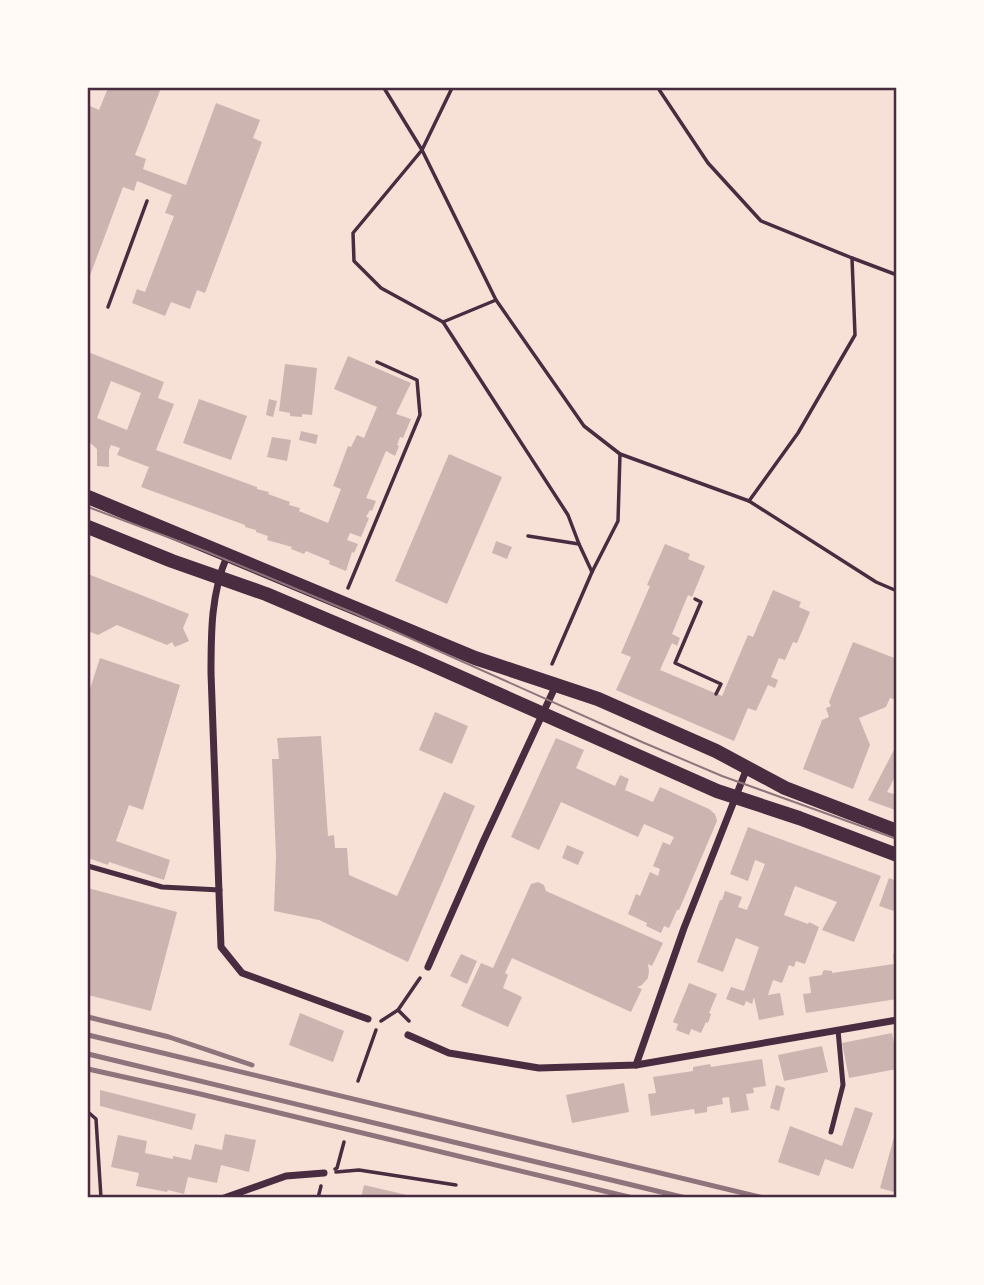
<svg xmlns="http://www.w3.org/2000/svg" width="984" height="1285" font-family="Quicksand,sans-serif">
<rect width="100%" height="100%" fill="#f7e1d7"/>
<!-- building -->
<g fill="#ccb4b1" fill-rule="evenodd">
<polygon points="108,88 161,88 135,155 146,159 143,169 186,185 216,103 260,120 253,138 262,142 205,293 197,290 190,309 171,302 165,316 132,303 137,289 145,292 174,216 165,213 172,195 137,181 134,191 123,187 88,281 88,105 99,110"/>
<path d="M88 352 164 382 158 398 174 404 156 450 257 487V489L269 492 268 494 290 502 289 505 300 508 299 511 328 523 341 489 333 486 348 446 351 447 357 435 364 438 377 407 334 389 348 356 411 383 396 414 411 419 403 438 400 437 397 445 399 446 395 456 386 451 366 498 376 501 372 511 370 510 366 517 369 518 361 537 350 533 347 540 358 544 354 553 352 552 346 571 329 564 330 561 306 551 304 554 291 549 292 547 267 540 268 536 256 532V530L245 527V525L141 487 149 467 117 455 120 448 111 445 109 450V467L97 466V449L88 441ZM111 381 141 393 127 430 97 418Z"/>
<polygon points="285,364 317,368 312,415 302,414 302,417 290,416 290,413 279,411"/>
<polygon points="199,399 247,416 231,460 183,443"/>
<polygon points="269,399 277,401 273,417 266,415"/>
<polygon points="301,431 318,435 316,444 299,440"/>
<polygon points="272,437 291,440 287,461 267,457"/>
<polygon points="449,454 502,477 447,604 395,581"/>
<polygon points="496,541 512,547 507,559 492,553"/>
<polygon points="665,544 690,554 688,559 705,566 692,597 688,595 672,634 680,638 677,646 672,643 660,670 722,696 748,635 753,637 773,590 801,602 799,607 810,612 797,643 793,642 785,660 779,658 771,677 778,680 775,688 768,685 756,711 748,708 734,741 616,690 631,657 621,653 650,586 647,585"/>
<polygon points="88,574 189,614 183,628 189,641 175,647 172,642 167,645 117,625 98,635 88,631"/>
<polygon points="853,642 897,659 897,700 890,698 886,707 859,718 870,745 853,789 803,769 822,720 829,717 826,708 831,706 829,702"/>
<polygon points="100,658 180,685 143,810 129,805 116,841 170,860 164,880 109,862 108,865 88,858 88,695"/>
<polygon points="435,712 468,726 452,764 419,750"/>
<polygon points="321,736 328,836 334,835 335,848 347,848 349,875 397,896 444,792 475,806 408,962 319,920 274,911 276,857 272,759 279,759 277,738"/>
<polygon points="556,738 584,750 576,768 615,786 620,775 629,779 625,790 653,802 660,787 709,809 715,814 717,821 679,910 677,910 669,928 664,926 661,933 646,926 647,923 628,914 636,894 640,896 650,872 658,876 660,869 653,866 663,842 670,845 674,837 644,824 638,837 561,802 539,850 511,837"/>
<polygon points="897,744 897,773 887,792 897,795 895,810 868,800"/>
<polygon points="748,827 881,876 854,942 822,930 837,902 795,886 784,915 808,924 809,922 819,927 805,964 796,961 794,967 789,965 782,983 773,980 768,995 780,993 784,1015 759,1020 754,997 752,1004 746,1001 744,1006 726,999 731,987 744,991 759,947 736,938 723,972 697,962 720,900 722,900 725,891 742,897 738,907 747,910 765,864 755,860 748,881 730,874"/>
<polygon points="567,845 584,852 578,865 562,858"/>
<polygon points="889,878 897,881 897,912 879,906"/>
<polygon points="538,882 544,885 546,891 663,943 652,966 648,964 649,971 648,978 642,985 637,987 642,989 631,1012 512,958 505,973 508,975 503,988 522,997 508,1027 461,1006 481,963 493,968 531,884"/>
<polygon points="88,888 177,912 151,1011 88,995"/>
<polygon points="897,953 897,999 806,1013 803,994 811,993 809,977 822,975 823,971 825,970 832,971 832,973 894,964 893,954"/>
<polygon points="461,954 477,961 467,984 450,976"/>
<polygon points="689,983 717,994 709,1013 711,1014 708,1023 706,1022 701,1033 691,1029 689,1035 676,1030 678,1024 673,1022"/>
<polygon points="300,1013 344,1031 333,1062 289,1045"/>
<polygon points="892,1033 897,1059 897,1069 849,1078 842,1043"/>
<polygon points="822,1046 828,1072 784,1081 778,1055"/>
<polygon points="762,1059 766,1086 753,1088 754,1093 746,1094 749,1110 731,1113 729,1097 722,1098 723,1104 707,1107 707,1112 695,1114 694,1109 651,1116 648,1094 656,1093 653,1077 693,1071 693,1067 710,1064 711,1067"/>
<polygon points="624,1083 629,1112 572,1123 566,1095"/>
<polygon points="776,1085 785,1088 779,1111 770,1108"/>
<polygon points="100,1090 196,1114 192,1130 100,1106"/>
<polygon points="855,1107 873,1113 853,1169 825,1159 819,1176 778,1162 790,1126 842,1146"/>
<polygon points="896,1130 897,1130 897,1193 880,1188"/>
<polygon points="225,1134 256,1140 249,1172 221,1165 217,1183 188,1177 184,1194 168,1190 167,1192 136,1186 139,1173 111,1167 118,1135 147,1141 145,1153 173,1159 173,1156 191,1160 195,1144 222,1150"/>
<polygon points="364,1185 407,1195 407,1198 361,1198"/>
</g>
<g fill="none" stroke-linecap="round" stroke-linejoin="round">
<!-- path -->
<g stroke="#4a2c40" stroke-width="3.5">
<polyline points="384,88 422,150 496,300 584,426 620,454 749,501 876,582 897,591"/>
<polyline points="452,88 422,150 353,233 354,261 381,288 443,322 568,515 579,544 592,572"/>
<polyline points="658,88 708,163 761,221 852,258 897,275"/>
<polyline points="108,307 147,201"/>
<polyline points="443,322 496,300"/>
<polyline points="749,501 798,433 855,335 852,258"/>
<polyline points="528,536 579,544"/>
<polyline points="348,588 420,415 417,380 377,362"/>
<polyline points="695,599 701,602 675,663 721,684 716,694"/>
<polyline points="552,664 592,572 618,521 620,454"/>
<polyline points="398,1010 409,1021"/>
<polyline points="381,1021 398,1010 420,978"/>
<polyline points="358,1081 376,1030"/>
<polyline points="88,1112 96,1119 101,1198"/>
<polyline points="335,1169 337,1168 344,1142"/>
<polyline points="336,1172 359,1170 456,1185"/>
<polyline points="318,1198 321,1186"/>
</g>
<!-- service -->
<g stroke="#4a2c40" stroke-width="5">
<polyline points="88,866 162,887 220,890"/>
<polyline points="831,1132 843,1085 838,1030"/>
</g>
<!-- minor -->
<g stroke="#4a2c40" stroke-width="7">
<path d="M227 556C211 594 211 632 211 673L221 947 242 973 368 1019"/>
<polyline points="428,967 483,842 556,685"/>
<polyline points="408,1035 449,1053 539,1068 636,1065 897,1020"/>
<polyline points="636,1065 684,928 747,768"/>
<polyline points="224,1198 286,1176 324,1173"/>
</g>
<!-- secondary -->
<g stroke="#4a2c40" stroke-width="14">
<polyline points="88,497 475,658 598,699 716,751 785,788 897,831"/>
<polyline points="88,527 172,561 266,594 417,658 717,791 799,818 897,855"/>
</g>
<!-- tram -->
<polyline stroke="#8f747c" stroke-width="2" points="88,507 205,551 356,614 642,742 722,776 897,839"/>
<!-- rail -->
<g stroke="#8f747c" stroke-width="5">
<polyline points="88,1017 169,1037 252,1065"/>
<polyline points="88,1035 764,1198"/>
<polyline points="88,1054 686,1198"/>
<polyline points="88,1069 196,1093 633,1198"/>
</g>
</g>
<!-- border -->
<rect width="984" height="1285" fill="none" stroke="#fffaf5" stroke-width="178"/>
<rect x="89" y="89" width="806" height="1107" fill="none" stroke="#4a2c40" stroke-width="2.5"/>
</svg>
